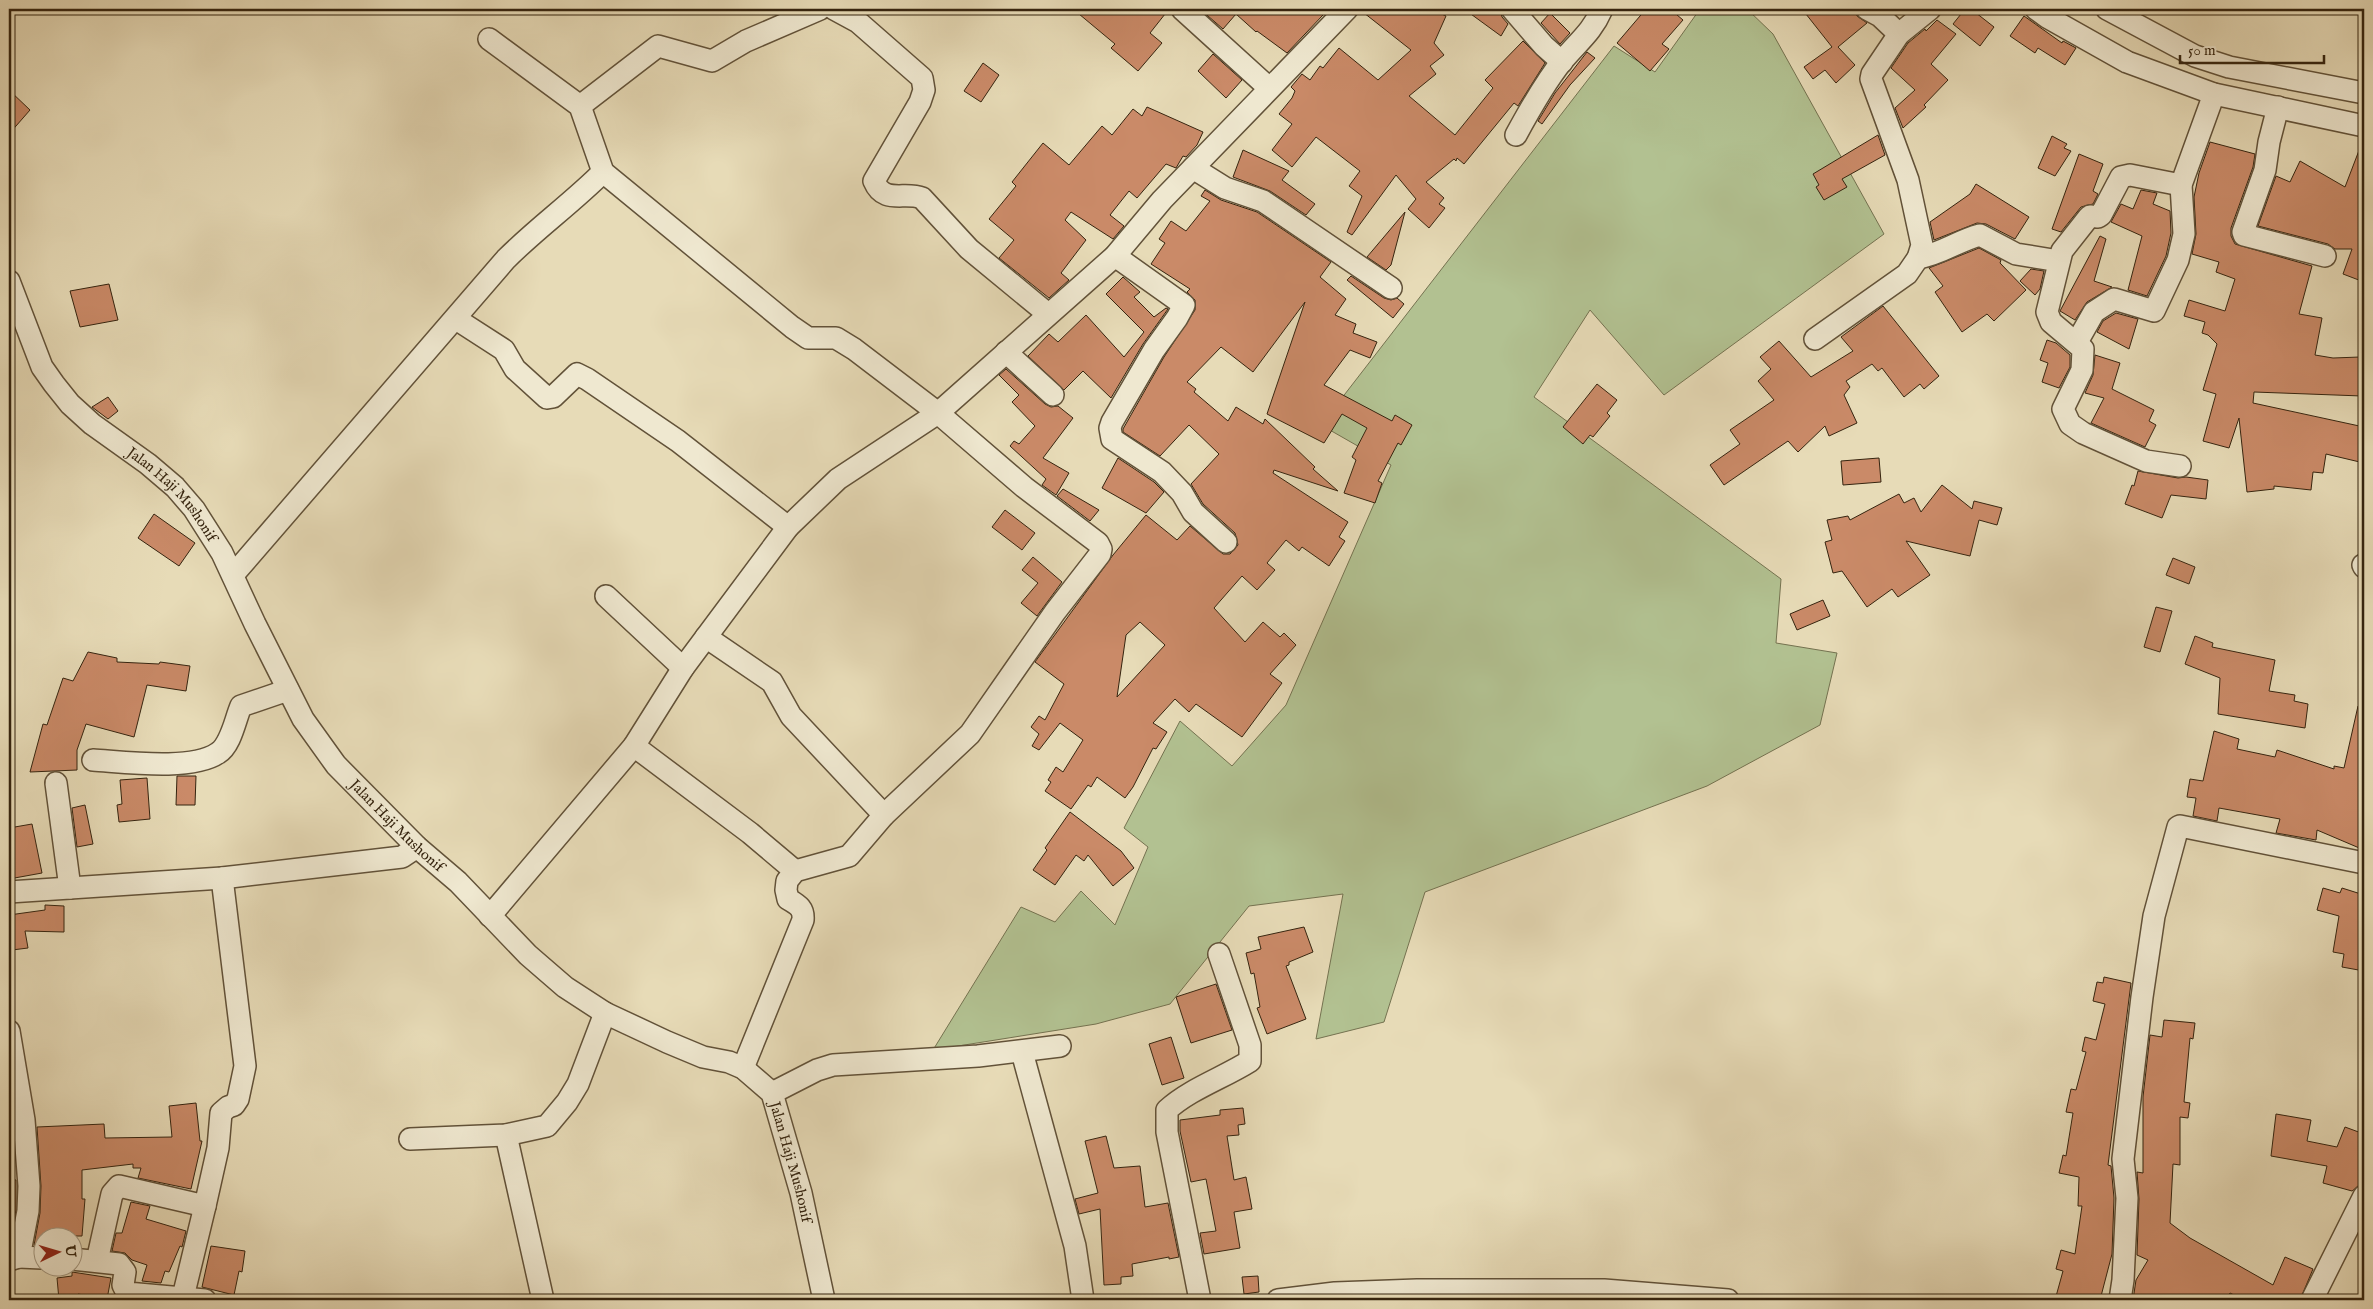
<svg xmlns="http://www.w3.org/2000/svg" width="2373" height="1309" font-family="'IM FELL English',serif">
<rect width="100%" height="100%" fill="#e7dbb7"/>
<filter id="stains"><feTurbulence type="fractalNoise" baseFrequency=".004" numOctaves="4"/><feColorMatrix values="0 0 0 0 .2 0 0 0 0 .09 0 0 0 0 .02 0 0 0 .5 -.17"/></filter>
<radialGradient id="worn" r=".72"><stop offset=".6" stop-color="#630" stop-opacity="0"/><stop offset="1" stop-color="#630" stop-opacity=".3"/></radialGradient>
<!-- green -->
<polygon fill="#b2c191" stroke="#747250" points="1700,9 1747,9 1773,34 1884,234 1664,395 1590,310 1534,397 1781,579 1776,643 1837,653 1820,725 1707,786 1425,892 1384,1022 1316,1039 1343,894 1249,906 1170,1004 1096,1024 933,1050 1021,907 1055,922 1081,891 1115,925 1148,847 1124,828 1180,721 1232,766 1286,705 1391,465 1321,425 1614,46 1655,72"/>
<!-- building -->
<g fill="#ca8a68" stroke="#35240f" fill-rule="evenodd">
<polygon points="1073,9 1169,9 1150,33 1162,43 1138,71 1111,48 1115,44"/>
<polygon points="1200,9 1315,9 1323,15 1287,53 1257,31 1256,32 1236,14 1223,29"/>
<polygon points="1359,9 1431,9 1446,16 1434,43 1444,55 1430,66 1436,74 1409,96 1455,135 1493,88 1485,80 1523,41 1545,63 1518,106 1514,103 1464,164 1457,158 1456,161 1454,159 1426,182 1444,198 1439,204 1445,208 1429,228 1408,209 1416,199 1396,175 1352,235 1347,232 1362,196 1349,186 1360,171 1316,137 1292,167 1272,150 1292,124 1279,114 1292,98 1295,91 1291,87 1302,74 1310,80 1320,66 1323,68 1339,48 1378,80 1411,50"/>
<polygon points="1464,9 1500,9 1502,17 1508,24 1501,36"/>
<polygon points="1646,9 1670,9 1683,20 1662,44 1669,49 1650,71 1617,43"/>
<polygon points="1802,9 1855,9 1857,16 1867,23 1838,47 1855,65 1836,83 1825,70 1813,79 1804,67 1832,47"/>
<polygon points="1965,9 1971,9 1994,27 1980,46 1953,24"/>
<polygon points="1550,13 1570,33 1560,44 1541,23"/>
<polygon points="2024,16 2062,43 2063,41 2076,48 2065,65 2038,48 2035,53 2010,36"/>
<polygon points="1937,20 1956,34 1931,64 1948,80 1924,105 1926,107 1903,128 1895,108 1915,90 1891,68 1908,43 1925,29 1926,31"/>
<polygon points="1587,52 1595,58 1570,85 1542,124 1538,121 1555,93"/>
<polygon points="1213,54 1242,80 1226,98 1198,71"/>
<polygon points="983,63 999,75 981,102 964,91"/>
<polygon points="9,90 30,110 9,134"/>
<polygon points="1147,107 1203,132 1197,145 1186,157 1183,156 1176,168 1166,164 1137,198 1129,191 1110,215 1124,226 1113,239 1071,212 1065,220 1086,240 1061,273 1069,280 1049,298 999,258 1014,240 989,219 1016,186 1012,182 1043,143 1069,165 1102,126 1112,135 1133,109 1142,116"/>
<polygon points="1878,135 1885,155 1842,179 1847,187 1824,200 1816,187 1819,185 1813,174"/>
<polygon points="2052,136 2067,144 2064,148 2071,151 2055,176 2038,168"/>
<polygon points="2363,140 2364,191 2359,204 2364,207 2364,282 2343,274 2352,249 2335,249 2328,244 2258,226 2276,176 2290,182 2300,161 2345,187"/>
<polygon points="2210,142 2255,154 2253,167 2231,228 2231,236 2235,244 2312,266 2299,314 2322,318 2315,355 2333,358 2360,357 2362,396 2254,392 2253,403 2364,427 2364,463 2326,454 2323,473 2313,472 2311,490 2274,486 2274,489 2247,492 2239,418 2229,448 2203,441 2216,394 2203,390 2217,344 2208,335 2202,333 2205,322 2184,316 2189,300 2225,311 2235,279 2216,272 2219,262 2192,254 2196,234 2194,197 2199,173"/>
<polygon points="1243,150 1289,171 1282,180 1315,204 1306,215 1270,191 1233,177"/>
<polygon points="2079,154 2103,164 2093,191 2098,194 2093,204 2081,207 2061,232 2052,229"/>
<polygon points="1976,184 2029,217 2015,239 1986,224 1977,223 1934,240 1930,222 1970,194"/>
<path d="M1205 190 1221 200 1257 212 1331 262 1320 277 1346 299 1335 315 1356 324 1353 333 1377 342 1370 358 1350 350 1324 385 1392 421 1395 415 1412 425 1401 445 1398 443 1378 481 1382 483 1375 503 1344 493 1356 460 1352 457 1367 428 1342 414 1324 443 1267 414 1305 302 1253 372 1221 347 1187 382 1196 389 1194 392 1228 421 1236 407 1263 424 1265 419 1315 467 1313 469 1338 491 1274 470 1273 473 1348 522 1339 537 1345 541 1329 566 1302 547 1299 551 1286 540 1267 563 1275 570 1257 590 1242 576 1214 608 1245 642 1263 622 1280 637 1284 633 1296 645 1270 674 1282 683 1242 737 1196 704 1189 712 1175 699 1153 723 1167 732 1156 749 1153 748 1133 787 1125 798 1097 777 1091 787 1088 785 1071 809 1045 791 1051 782 1048 780 1056 767 1063 772 1083 740 1060 723 1039 750 1032 746 1039 734 1031 727 1039 716 1045 720 1064 684 1035 662 1113 555 1146 515 1177 540 1190 526 1223 554H1230L1238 545 1235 533 1203 504 1191 484 1219 454 1189 425 1160 456 1123 432V429L1164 357 1195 310V300L1187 292 1190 289 1151 264 1165 243 1159 239 1171 221 1186 231 1210 201 1201 196ZM1140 622 1165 645 1117 697 1126 635Z"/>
<polygon points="2141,190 2157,193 2153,204 2170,211 2171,233 2166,256 2147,296 2128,290 2142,236 2111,222 2121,204 2133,209"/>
<polygon points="1405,212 1391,265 1386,270 1367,257"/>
<polygon points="2100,236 2106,239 2094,281 2112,287 2087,302 2075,320 2060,311"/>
<polygon points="1979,248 2001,260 2000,263 2026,290 1994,321 1987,314 1962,332 1935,292 1943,286 1929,268"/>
<polygon points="2031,269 2044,271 2040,289 2035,295 2020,281"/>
<polygon points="1351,276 1384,298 1391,300 1397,298 1404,304 1393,318 1347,280"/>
<polygon points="1123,277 1140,292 1134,297 1154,317 1166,308 1168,309 1143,344 1111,398 1083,371 1064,390 1028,356 1049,334 1058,342 1086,315 1124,357 1144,332 1106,294"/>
<polygon points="109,284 118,320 80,327 70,291"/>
<polygon points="1883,306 1939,376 1924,389 1920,384 1904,397 1882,368 1878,371 1872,364 1846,381 1850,387 1844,395 1857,423 1829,436 1825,426 1798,452 1788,441 1724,485 1710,465 1740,444 1730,430 1774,400 1758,381 1771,369 1760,357 1779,341 1811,377 1853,351 1841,337"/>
<polygon points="2116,313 2138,319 2129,349 2097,332 2103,321"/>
<polygon points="2047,340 2056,343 2070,355 2070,367 2059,388 2042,382 2048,363 2040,360"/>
<polygon points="2095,355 2120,363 2112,389 2154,410 2149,421 2156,425 2145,447 2091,423 2104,398 2085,393 2093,375"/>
<polygon points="1006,369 1045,404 1051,407 1058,406 1073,418 1043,458 1069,473 1056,495 1042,485 1046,479 1010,446 1014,441 1019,444 1035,426 1012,402 1019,395 999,375"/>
<polygon points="1597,384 1617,400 1607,413 1610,416 1593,437 1590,435 1583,444 1563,427"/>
<polygon points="108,397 118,411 108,419 92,407"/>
<polygon points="1118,458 1154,482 1164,492 1146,513 1102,488"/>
<polygon points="1879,458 1881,482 1843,485 1841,461"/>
<polygon points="2138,471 2178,478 2186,477 2208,480 2206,499 2171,495 2162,518 2125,504 2132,485 2134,486"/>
<polygon points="1942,485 1972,509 1974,501 2002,508 1997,525 1979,520 1970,556 1906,541 1930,575 1898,597 1892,589 1867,607 1842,571 1833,573 1825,542 1832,540 1827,520 1848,516 1850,520 1899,494 1904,503 1914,498 1921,512"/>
<polygon points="1063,489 1099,510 1090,521 1057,496"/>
<polygon points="1005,510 1035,533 1022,550 992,527"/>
<polygon points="154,514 195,543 179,566 138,538"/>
<polygon points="1033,557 1062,582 1037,616 1021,603 1038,583 1022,570"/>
<polygon points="2173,558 2195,567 2189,584 2166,575"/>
<polygon points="1823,600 1830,616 1797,630 1790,614"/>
<polygon points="2156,607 2172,611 2160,652 2144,647"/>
<polygon points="2195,636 2213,643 2212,647 2275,660 2269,691 2295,695 2294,701 2308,704 2305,728 2218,714 2220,678 2185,664"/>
<polygon points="88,652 117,658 117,662 159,664 160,662 190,666 186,691 147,685 134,737 86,724 77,750 77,770 30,772 43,724 47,725 63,678 73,681"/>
<polygon points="2358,706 2364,707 2364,850 2317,830 2316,840 2276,833 2280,819 2219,808 2217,821 2193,816 2196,798 2187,797 2190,779 2203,781 2214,731 2239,739 2237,749 2275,757 2277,750 2334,769 2334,766 2344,768"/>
<polygon points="177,776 196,776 195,805 176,805"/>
<polygon points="147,778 150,819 119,822 117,805 122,804 120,780"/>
<polygon points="85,805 93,844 77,847 72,808"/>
<polygon points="1070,812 1121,851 1134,868 1113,886 1088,855 1084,861 1076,855 1055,885 1033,870 1047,850 1045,848"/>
<polygon points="32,824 42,873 9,879 9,828"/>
<polygon points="2323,888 2340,893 2342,888 2364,895 2364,971 2342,967 2344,954 2333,952 2339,916 2317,910"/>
<polygon points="45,905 64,906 64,932 25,931 28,948 12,950 9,915 45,910"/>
<polygon points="1304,927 1313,952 1289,962 1289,965 1286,966 1306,1019 1267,1034 1257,1008 1260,1007 1254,973 1251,974 1246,953 1261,949 1258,937"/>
<polygon points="2104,977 2131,983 2108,1165 2111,1166 2114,1198 2112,1254 2100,1300 2055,1300 2063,1271 2056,1269 2061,1250 2075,1254 2082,1206 2078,1206 2079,1177 2059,1173 2063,1155 2066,1156 2073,1113 2066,1112 2071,1089 2076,1090 2086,1052 2082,1051 2085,1037 2096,1040 2105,1004 2093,1001 2097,982 2103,983"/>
<polygon points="1216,984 1232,1030 1191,1043 1176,997"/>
<polygon points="2164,1020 2195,1023 2193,1039 2190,1038 2184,1102 2190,1103 2188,1118 2180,1117 2180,1165 2173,1164 2170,1223 2190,1238 2273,1285 2285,1257 2313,1269 2300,1300 2244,1300 2230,1293 2225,1300 2133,1300 2136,1280 2148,1260 2137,1255 2139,1199 2137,1172 2143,1173 2143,1097 2150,1035 2162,1037"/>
<polygon points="1171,1037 1184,1078 1162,1085 1149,1044"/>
<polygon points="196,1103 200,1141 202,1141 191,1189 138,1178 141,1168 133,1168 133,1164 82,1170 82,1199 85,1199 82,1236 42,1236 42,1246 34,1245 40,1213 41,1186 37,1127 104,1124 105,1138 172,1137 169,1106"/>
<polygon points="1243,1108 1245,1124 1238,1125 1239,1135 1227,1136 1234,1180 1246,1177 1252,1209 1234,1212 1240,1248 1204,1254 1200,1233 1216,1231 1206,1179 1191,1182 1180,1131 1180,1120 1220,1115 1220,1110"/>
<polygon points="2276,1114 2311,1120 2307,1141 2337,1147 2345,1127 2364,1134 2364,1170 2360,1185 2352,1191 2323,1183 2327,1166 2271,1156"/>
<polygon points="1106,1136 1114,1168 1140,1166 1145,1207 1168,1203 1179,1257 1169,1259 1169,1257 1132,1264 1133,1276 1121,1277 1121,1284 1104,1285 1100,1209 1079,1214 1075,1199 1098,1193 1085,1141"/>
<polygon points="9,1179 16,1180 16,1210 9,1244"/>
<polygon points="131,1202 150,1206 146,1219 186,1231 182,1247 180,1246 169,1272 165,1271 161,1283 142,1281 147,1265 132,1260 125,1253 112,1251 116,1233 122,1233"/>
<polygon points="211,1246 245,1251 242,1272 239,1271 234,1295 202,1287"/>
<polygon points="72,1272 111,1278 107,1299 78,1294 79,1299 59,1300 57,1278 72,1276"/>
<polygon points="1258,1276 1259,1292 1244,1294 1242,1277"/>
</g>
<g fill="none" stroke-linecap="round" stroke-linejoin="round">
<defs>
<g id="minor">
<path d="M834 9 858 22 922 78 924 90 920 102 874 181C884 205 904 191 922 198L969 249 1048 314"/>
<polyline points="1182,9 1269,88"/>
<polyline points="1512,9 1544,46 1562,62"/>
<polyline points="1867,9 1880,16 1899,34"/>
<polyline points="2036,9 2047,17 2127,62 2214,94 2364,126"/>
<polyline points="2107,9 2195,56 2229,67 2364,93"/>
<path d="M489 39 580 106 603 172 792 327 808 338H836L854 349 938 413 1024 487 1098 543 1101 549 1100 554 1055 612 970 734 884 815 849 856 795 871 787 881 786 890 788 899C798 905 804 908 803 920L743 1068"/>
<polyline points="580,106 658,46 712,61 746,41 820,9"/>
<polyline points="2278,107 2269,142 2265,170 2243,232 2244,235 2325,256"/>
<path d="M1516 135C1529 111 1546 81 1563 60 1579 41 1592 32 1602 9"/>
<polyline points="1193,168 1225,188 1263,201 1391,288"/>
<polyline points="1115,256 1184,305 1177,318 1154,350 1112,422 1110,428 1112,439 1162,472 1182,493 1193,512 1226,542"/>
<path d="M1918 258C1942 254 1957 241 1980 235L2016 254 2059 261"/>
<path id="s1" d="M9 281 42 367 54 384 70 404 92 424 148 464 175 487 194 509 222 553 255 624 303 719 336 765 417 847 458 882 528 955 565 987 605 1013 667 1042 703 1057 729 1062 743 1068 772 1093 801 1193 824 1300"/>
<polyline points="456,319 504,350 515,369 547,398 553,397 577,374 587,379 678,441 788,527"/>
<polyline points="1815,339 1907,274 1918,258 1922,245 1908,180 1871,79 1872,74 1899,34 1930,9"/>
<polyline points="2077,342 2094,312 2114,299 2154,311 2178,260 2184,234 2181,185 2214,94"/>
<polyline points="1006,352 1053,395"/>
<polyline points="2180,466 2146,461 2083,433 2070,424 2063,409 2082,370 2083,349 2051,322 2047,312 2062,251 2088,218 2090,216 2098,217 2101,215 2121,177 2130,175 2181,185"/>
<polyline points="2363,565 2364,567"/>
<path d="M233 575 506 259C537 228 572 203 603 172"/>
<polyline points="606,596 683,668"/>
<polyline points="706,637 772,682 791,716 884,815"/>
<polyline points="634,746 750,833 795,871"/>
<path d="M93 760C125 762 192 771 218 753 231 745 235 720 241 706L288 690"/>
<polyline points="56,783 70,888"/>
<polyline points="9,892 222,878 402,857 417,847"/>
<polyline points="490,916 634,746 683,668 788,527 838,479 938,413 1115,256 1162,200 1347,9"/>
<polyline points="9,1031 24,1120 29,1186 28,1211 19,1257 9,1260"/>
<polyline points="1022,1052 1075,1246 1083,1300"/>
<polyline points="772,1093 817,1070 833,1065 978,1056 1060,1046"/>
<polyline points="506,1135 543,1300"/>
<polyline points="410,1139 506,1135 547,1126 567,1102 578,1084 605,1013"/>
<polyline points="19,1257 42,1258"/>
<polyline points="72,1259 119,1264 125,1272 123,1285 127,1293 205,1300"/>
<polyline points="97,1261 112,1194 119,1186 205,1206 218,1148 221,1113 228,1107 234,1105 238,1099 245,1066 222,878"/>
<polyline points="183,1297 205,1206"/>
<path d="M1200 1300 1167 1132V1110C1190 1089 1223 1078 1250 1061V1045L1219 954"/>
<polyline points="1278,1300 1335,1293 1417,1290 1604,1290 1728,1300"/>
<polyline points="2120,1300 2123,1280 2127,1198 2123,1159 2142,997 2154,916 2178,827 2180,826 2364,863"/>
<polyline points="2312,1300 2364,1196"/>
</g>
</defs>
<!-- minor casing -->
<use href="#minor" stroke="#625239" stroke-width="24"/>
<!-- minor -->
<use href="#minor" stroke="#efe8d0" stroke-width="21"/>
</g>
<g text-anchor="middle" stroke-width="4" stroke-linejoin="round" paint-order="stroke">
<!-- street labels -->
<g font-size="15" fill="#35240f" stroke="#efe8d0">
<text dy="5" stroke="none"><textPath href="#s1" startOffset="276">Jalan Haji Mushonif</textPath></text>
<text dy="5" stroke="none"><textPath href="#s1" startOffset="681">Jalan Haji Mushonif</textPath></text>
<text dy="5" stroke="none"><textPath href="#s1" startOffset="1221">Jalan Haji Mushonif</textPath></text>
</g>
</g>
<!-- margin -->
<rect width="2373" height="1309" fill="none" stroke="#e7dbb7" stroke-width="30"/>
<rect x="10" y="10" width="2353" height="1289" fill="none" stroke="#35240f" stroke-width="2.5"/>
<rect x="15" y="15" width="2343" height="1279" fill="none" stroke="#35240f"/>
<!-- north arrow -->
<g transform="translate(58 1252) rotate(85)"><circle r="24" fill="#efe8d0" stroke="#a59a83"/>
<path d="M0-4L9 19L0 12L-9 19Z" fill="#8f2418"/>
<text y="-8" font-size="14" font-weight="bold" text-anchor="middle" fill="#35240f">U</text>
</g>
<!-- scale -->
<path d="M2180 55v8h144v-8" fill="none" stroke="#35240f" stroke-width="2.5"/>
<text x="2188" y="55" font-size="15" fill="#35240f" stroke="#efe8d0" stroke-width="4" paint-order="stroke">50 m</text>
<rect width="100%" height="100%" filter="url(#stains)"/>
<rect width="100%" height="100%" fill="url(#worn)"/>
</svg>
